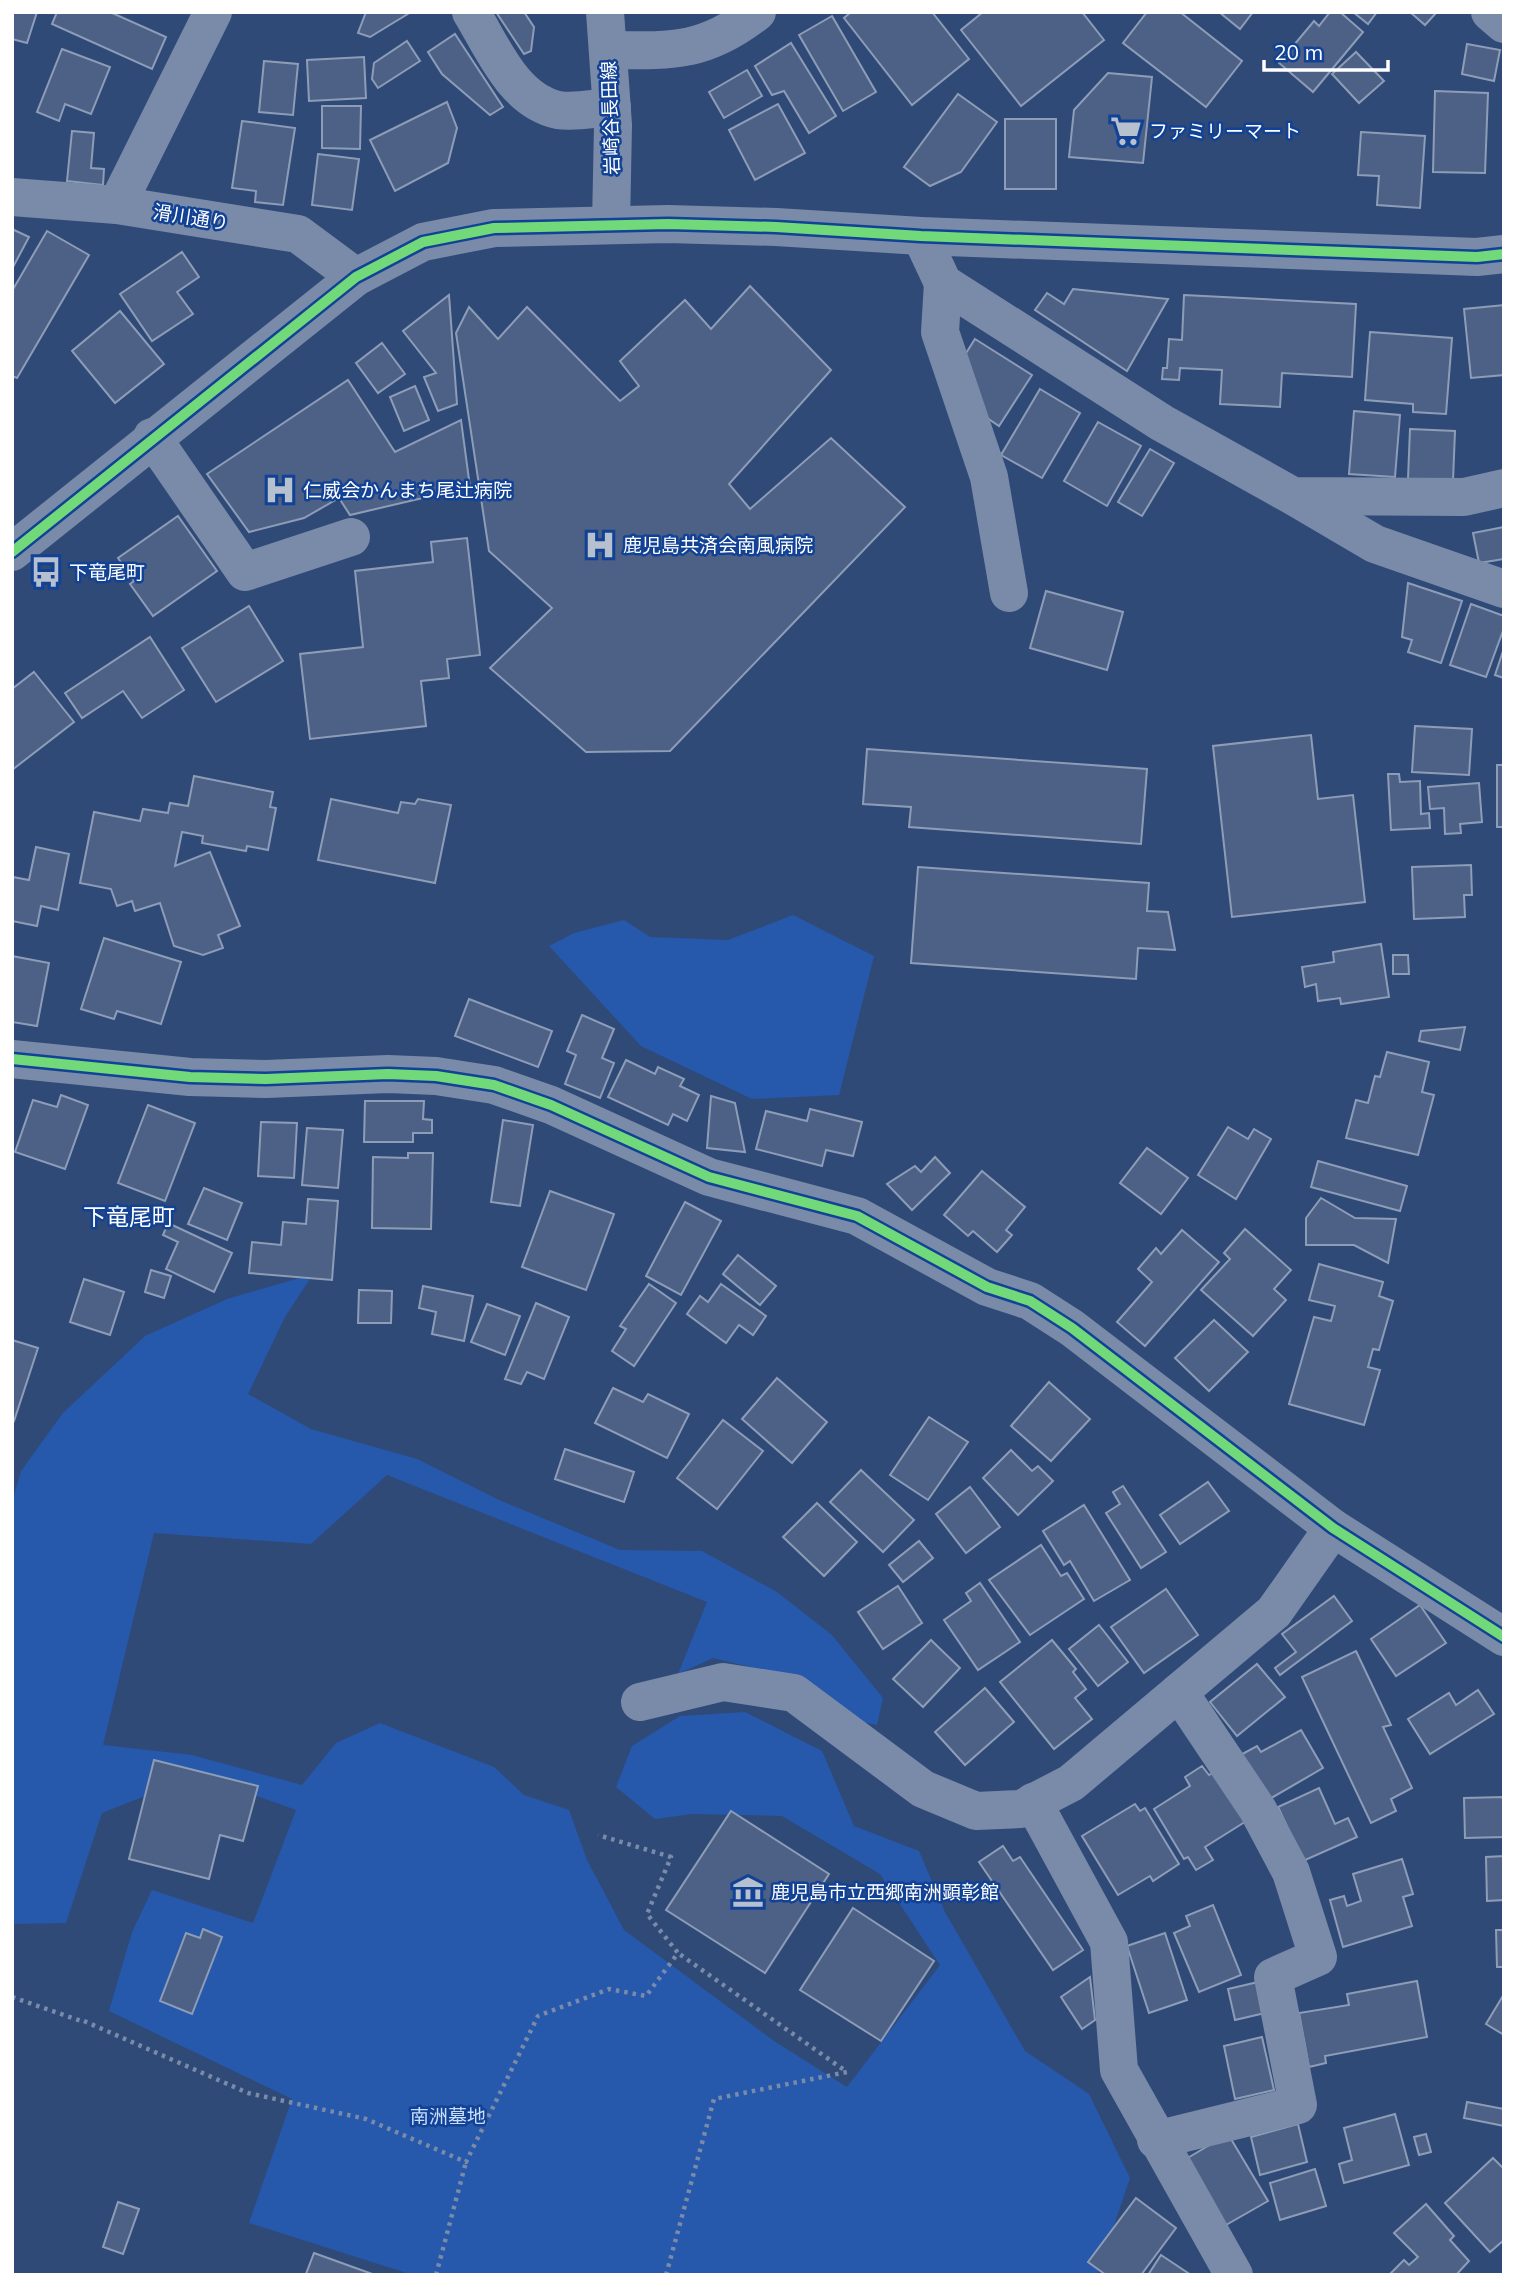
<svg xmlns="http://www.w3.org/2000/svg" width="1516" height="2287" font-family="Mulish,'Noto Sans JP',sans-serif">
<rect width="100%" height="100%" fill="#304a77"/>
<!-- green -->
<g fill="#2658ac">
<polygon points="793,915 874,956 839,1095 752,1099 641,1046 549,946 574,933 624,920 650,937 728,940"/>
<polygon points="313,1274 285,1317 248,1394 311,1429 417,1459 499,1500 620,1550 702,1551 777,1592 832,1635 883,1698 877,1725 847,1719 767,1671 713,1658 678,1674 707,1602 387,1475 311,1544 154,1533 103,1745 192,1755 302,1785 336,1743 380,1723 494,1767 524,1795 569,1810 587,1860 624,1930 774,2041 847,2087 940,1965 880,1874 782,1816 692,1814 655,1819 616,1787 632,1746 680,1716 745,1712 822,1751 854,1826 919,1851 945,1912 1025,2051 1089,2094 1130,2178 1097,2275 413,2275 249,2223 292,2099 109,2011 132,1932 152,1890 253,1923 296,1810 198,1775 102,1813 66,1923 12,1924 12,1502 21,1471 63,1413 145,1336 227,1299"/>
</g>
<!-- building -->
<g fill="#4c6185" stroke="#8e9db7" stroke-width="2">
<polygon points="12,12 37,12 27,43 12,39"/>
<polygon points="57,12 110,12 166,37 152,69 52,24"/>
<polygon points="366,12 411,12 370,37 358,33"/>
<polygon points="496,12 524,12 534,27 531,51 524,54"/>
<polygon points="851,12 932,12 969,59 912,105 844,18"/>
<polygon points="983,12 1082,12 1104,40 1021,106 961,30"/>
<polygon points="1147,12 1180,12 1242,61 1206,107 1123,43"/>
<polygon points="1219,12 1253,12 1240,29"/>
<polygon points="1330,12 1340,12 1363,32 1313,92 1279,63 1314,21 1319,26"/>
<polygon points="1353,12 1377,12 1368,24"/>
<polygon points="1410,12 1437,12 1425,25"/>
<polygon points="832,16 876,92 843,111 799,35"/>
<polygon points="455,34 503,107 490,115 442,74 428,52"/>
<polygon points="407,41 420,61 378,88 372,79 374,63"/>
<polygon points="791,43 836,116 809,133 784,91 772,95 755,66"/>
<polygon points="1467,44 1500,50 1494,81 1462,74"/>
<polygon points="62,49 110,67 91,114 65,104 59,121 37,112"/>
<polygon points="1356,52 1384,81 1359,103 1332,74"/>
<polygon points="364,57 366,98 309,101 307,60"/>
<polygon points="264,61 298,64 293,115 259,112"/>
<polygon points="747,70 762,96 724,118 709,92"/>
<polygon points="1108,73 1152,77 1143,163 1069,157 1074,110"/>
<polygon points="1435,91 1488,93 1485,173 1433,172"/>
<polygon points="958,94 997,122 961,172 930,186 904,167"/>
<polygon points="447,102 457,128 448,163 395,191 370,140"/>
<polygon points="778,104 805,153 755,180 729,130"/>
<polygon points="322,106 361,106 360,149 322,148"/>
<rect x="1005" y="119" width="51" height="70"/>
<polygon points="242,121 295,128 283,205 255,202 256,191 232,188"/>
<polygon points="72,131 94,133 91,168 104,169 103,185 67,181"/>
<polygon points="1361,132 1425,136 1420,208 1377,205 1379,176 1358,175"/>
<polygon points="318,154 359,159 352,210 312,205"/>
<polygon points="12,229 29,237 12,269"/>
<polygon points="47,231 89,255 17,378 12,376 12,291"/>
<polygon points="182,252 199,277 177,292 193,314 152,341 120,294"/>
<polygon points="750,286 831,370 729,484 750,509 831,438 905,507 670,751 586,752 490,668 552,608 489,551 456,333 469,307 498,339 527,307 620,401 639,386 620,361 685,300 711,329"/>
<polygon points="1073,289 1168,299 1127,371 1035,310 1047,293 1064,304"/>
<polygon points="449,295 457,404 438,411 424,377 436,373 403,331"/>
<polygon points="1184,295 1356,304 1352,377 1282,373 1280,407 1220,404 1222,370 1180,368 1179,380 1162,379 1163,368 1167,368 1169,339 1182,340"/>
<polygon points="1504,305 1504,375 1471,378 1464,309"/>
<polygon points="120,311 164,364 115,403 72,351"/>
<polygon points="1370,332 1452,338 1446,414 1413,412 1413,404 1365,400"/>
<polygon points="975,339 1032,375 999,426 980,413 961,361"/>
<polygon points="382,343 405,374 378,393 356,363"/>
<polygon points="348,380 395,452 461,420 470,487 350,515 339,498 304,518 249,532 207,474"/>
<polygon points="415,386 429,420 404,431 390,397"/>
<polygon points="1040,389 1080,413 1042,478 1001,455"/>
<polygon points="1354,411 1400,415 1395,477 1349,474"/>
<polygon points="1098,422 1141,446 1107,506 1064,481"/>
<polygon points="1410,429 1455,431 1453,481 1408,479"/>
<polygon points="1150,449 1174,463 1142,516 1118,502"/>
<polygon points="178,516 217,571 153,616 130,584 134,581 118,558"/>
<polygon points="1504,527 1504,559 1479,563 1473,533"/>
<polygon points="467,538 480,655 447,659 449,678 421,681 426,726 310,739 300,654 363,647 355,571 433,562 431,542"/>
<polygon points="1408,583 1462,601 1441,663 1408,652 1412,640 1402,637"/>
<polygon points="1046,591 1123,612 1107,670 1030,648"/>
<polygon points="1471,604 1504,616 1504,628 1486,677 1450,665"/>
<polygon points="249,606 283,661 216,702 182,648"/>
<polygon points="150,637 184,690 142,718 123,691 82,718 65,693"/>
<polygon points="1504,648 1504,678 1495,675"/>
<polygon points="34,672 74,722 12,770 12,689"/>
<polygon points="1415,726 1472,729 1469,775 1412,772"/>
<polygon points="1311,735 1318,799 1353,795 1365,902 1232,917 1213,746"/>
<polygon points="867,749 1147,769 1141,844 909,827 911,807 863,804"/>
<rect x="1497" y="765" width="7" height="62"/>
<polygon points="1388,774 1399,774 1400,782 1420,781 1421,814 1429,813 1430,828 1391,830"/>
<polygon points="194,776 273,792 270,807 276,808 268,850 247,846 246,851 202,843 203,836 182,832 175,866 210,852 240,926 218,935 223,948 203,955 174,946 160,903 135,911 132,901 117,906 111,889 80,883 94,812 140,821 143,809 168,813 170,803 188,806"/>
<polygon points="1479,783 1482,822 1460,824 1461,833 1445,834 1444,808 1430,809 1428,787"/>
<polygon points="331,799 398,813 401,802 415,804 418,799 451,805 435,883 318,860"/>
<polygon points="36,847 69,854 58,910 41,906 37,926 12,921 13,877 29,880"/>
<polygon points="1471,865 1472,895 1464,895 1465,917 1414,919 1412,867"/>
<polygon points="918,867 1149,883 1147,911 1168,912 1175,950 1138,948 1136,979 911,963"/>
<polygon points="104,938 181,962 161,1024 117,1011 114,1019 81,1009"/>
<polygon points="1381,944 1389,997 1341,1004 1340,998 1318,1001 1316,984 1305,987 1302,967 1334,962 1333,952"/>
<polygon points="1393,955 1408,955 1409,974 1393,974"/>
<polygon points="12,956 49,963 37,1026 12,1022"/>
<polygon points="469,999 552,1031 538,1067 455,1036"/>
<polygon points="582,1015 614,1029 602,1058 614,1063 600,1098 565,1084 576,1055 567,1051"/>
<polygon points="1465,1027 1460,1050 1419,1041 1421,1031"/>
<polygon points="1387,1052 1429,1062 1422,1092 1434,1095 1418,1155 1346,1138 1356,1100 1368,1103 1375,1076 1380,1077"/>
<polygon points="626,1060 655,1074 658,1067 684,1079 680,1086 699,1095 687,1121 673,1114 668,1125 608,1097"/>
<polygon points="61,1095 88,1105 65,1169 15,1152 33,1100 57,1107"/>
<polygon points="711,1096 735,1103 745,1152 707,1148"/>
<polygon points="365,1101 424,1101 423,1119 432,1120 432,1133 413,1133 413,1142 364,1142"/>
<polygon points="148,1105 195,1123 165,1201 118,1183"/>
<polygon points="810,1109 862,1122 853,1156 826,1150 822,1166 756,1149 766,1111 807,1121"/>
<polygon points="503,1120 533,1125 520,1206 491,1202"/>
<polygon points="261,1122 297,1123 294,1178 258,1176"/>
<polygon points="1228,1127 1248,1139 1254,1129 1271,1139 1236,1199 1198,1175"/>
<polygon points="307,1128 343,1130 338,1188 302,1185"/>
<polygon points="1147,1148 1188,1178 1161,1214 1120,1183"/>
<polygon points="408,1153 433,1153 431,1229 372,1228 373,1157 408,1158"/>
<polygon points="935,1157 950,1173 912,1210 887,1184 915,1166 921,1172"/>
<polygon points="1318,1161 1407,1186 1400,1211 1311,1187"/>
<polygon points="982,1171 1025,1207 1006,1230 1012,1235 997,1252 973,1231 968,1236 944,1215"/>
<polygon points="204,1188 242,1203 227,1240 188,1224"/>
<polygon points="550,1191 614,1214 586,1290 522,1267"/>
<polygon points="1321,1198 1355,1218 1396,1219 1388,1263 1354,1245 1306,1245 1306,1218"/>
<polygon points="308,1199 338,1201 332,1280 249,1273 252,1242 281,1245 283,1222 306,1224"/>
<polygon points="685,1202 721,1221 681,1295 646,1276"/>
<polygon points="168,1223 232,1253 214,1292 166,1269 178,1242 163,1235"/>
<polygon points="1245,1229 1291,1270 1274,1289 1286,1300 1253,1336 1201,1290 1230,1259 1224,1253"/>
<polygon points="1182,1230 1219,1262 1145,1346 1117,1322 1152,1282 1138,1269 1156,1248 1161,1254"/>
<polygon points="738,1255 776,1286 760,1305 723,1274"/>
<polygon points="1319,1264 1383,1282 1379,1296 1393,1301 1379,1350 1373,1349 1368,1367 1380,1370 1364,1425 1289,1404 1314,1317 1331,1321 1335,1306 1309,1300"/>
<polygon points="151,1270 171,1276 164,1298 145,1292"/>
<polygon points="84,1279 124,1292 110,1335 70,1322"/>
<polygon points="649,1284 676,1303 634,1366 612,1351 626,1329 620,1326"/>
<polygon points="721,1284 766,1316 753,1335 739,1325 726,1343 687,1314 700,1296 708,1302"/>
<polygon points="423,1286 473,1296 464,1341 432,1334 436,1312 419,1308"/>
<polygon points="359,1290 392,1291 391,1323 358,1323"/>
<polygon points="536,1303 569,1317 544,1379 527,1372 521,1384 505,1379"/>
<polygon points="487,1304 520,1316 505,1355 471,1342"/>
<polygon points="1214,1320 1248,1352 1209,1391 1175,1358"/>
<polygon points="12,1340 38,1348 14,1421 12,1420"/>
<polygon points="777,1378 827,1422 792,1463 742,1419"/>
<polygon points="1049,1382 1090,1419 1051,1461 1011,1426"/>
<polygon points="613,1388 643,1402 648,1394 689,1414 667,1458 595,1423"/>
<polygon points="929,1417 968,1442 928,1500 890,1475"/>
<polygon points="723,1420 763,1451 717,1509 677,1478"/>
<polygon points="565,1449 634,1472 624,1502 555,1479"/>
<polygon points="1011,1450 1032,1471 1038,1466 1053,1481 1018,1515 983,1478"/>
<polygon points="861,1470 914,1520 883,1552 830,1502"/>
<polygon points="1208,1482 1229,1511 1180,1544 1160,1515"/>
<polygon points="1123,1486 1166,1552 1141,1568 1106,1513 1120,1504 1113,1492"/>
<polygon points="970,1487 1000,1527 966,1553 936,1514"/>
<polygon points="817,1503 857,1542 824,1576 783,1537"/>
<polygon points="1084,1505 1130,1580 1094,1601 1070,1561 1064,1565 1043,1531"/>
<polygon points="919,1541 933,1558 903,1582 889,1565"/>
<polygon points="1041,1545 1061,1576 1067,1573 1084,1599 1030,1635 989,1580"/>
<polygon points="980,1583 1020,1642 978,1670 944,1620 971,1601 966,1593"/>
<polygon points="898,1586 922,1623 883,1649 858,1612"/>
<polygon points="1166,1589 1198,1635 1144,1673 1111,1627"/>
<polygon points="1334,1596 1352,1621 1280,1675 1275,1668 1296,1652 1282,1634"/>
<polygon points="1420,1605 1446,1643 1396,1676 1371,1639"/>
<polygon points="1099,1625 1128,1662 1098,1686 1069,1649"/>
<polygon points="931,1640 960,1668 923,1707 893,1679"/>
<polygon points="1052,1640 1076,1669 1073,1672 1086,1689 1075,1698 1092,1719 1054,1749 1000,1682"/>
<polygon points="1356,1651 1391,1725 1383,1727 1412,1788 1391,1799 1396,1811 1371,1823 1302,1677"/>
<polygon points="1257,1664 1285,1697 1237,1736 1210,1702"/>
<polygon points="985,1688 1014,1722 965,1765 935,1732"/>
<polygon points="1478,1690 1494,1714 1430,1754 1408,1719 1449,1693 1456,1705"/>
<polygon points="1301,1730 1323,1768 1261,1804 1235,1758 1257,1746 1261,1752"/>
<polygon points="154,1760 258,1786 243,1841 220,1835 209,1879 129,1859"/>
<polygon points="1202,1766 1209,1775 1218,1770 1248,1820 1205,1847 1213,1860 1196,1870 1188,1857 1184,1859 1154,1809 1190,1786 1185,1777"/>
<polygon points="1319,1788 1335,1824 1348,1818 1357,1837 1303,1861 1278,1807"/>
<polygon points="1504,1797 1504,1837 1465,1838 1464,1798"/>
<polygon points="1135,1804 1140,1811 1145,1808 1179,1864 1153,1881 1150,1876 1118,1895 1082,1836"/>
<polygon points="731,1811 829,1874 765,1973 666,1910"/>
<polygon points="1003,1846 1013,1861 1020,1857 1083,1950 1053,1970 979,1862"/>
<polygon points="1504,1856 1504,1900 1487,1901 1486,1857"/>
<polygon points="1402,1859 1413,1894 1403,1897 1412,1926 1343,1947 1330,1900 1344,1896 1347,1906 1361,1901 1353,1874"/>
<polygon points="1213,1905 1241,1975 1199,1992 1174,1933 1190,1926 1186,1916"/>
<polygon points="853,1908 934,1961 881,2041 800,1990"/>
<polygon points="203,1929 222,1937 192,2014 160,2001 186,1933 200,1938"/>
<polygon points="1496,1930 1504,1930 1504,1967 1497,1967"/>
<polygon points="1165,1933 1187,2000 1149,2013 1127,1946"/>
<polygon points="1090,1977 1095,2020 1082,2029 1061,1997"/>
<polygon points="1417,1981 1427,2037 1325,2056 1326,2063 1309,2067 1299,2013 1349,2005 1347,1994"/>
<polygon points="1258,1982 1265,2013 1235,2020 1228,1989"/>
<polygon points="1504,1994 1504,2035 1486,2024"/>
<polygon points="1262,2037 1274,2090 1235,2099 1224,2046"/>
<polygon points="1467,2102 1504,2109 1504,2126 1464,2118"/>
<polygon points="1395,2114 1409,2165 1344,2183 1339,2164 1352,2160 1344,2128"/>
<polygon points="1298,2124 1307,2162 1260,2175 1251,2137"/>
<polygon points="1228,2134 1268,2201 1226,2225 1186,2159"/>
<polygon points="1426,2134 1431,2152 1419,2155 1414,2137"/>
<polygon points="1493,2158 1504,2169 1504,2240 1490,2252 1445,2203"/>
<polygon points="1315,2169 1326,2206 1280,2220 1270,2183"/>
<polygon points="1136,2198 1176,2228 1141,2275 1106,2275 1088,2262"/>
<polygon points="118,2202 139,2209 123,2254 103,2247"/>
<polygon points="1426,2204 1454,2236 1450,2240 1469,2261 1456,2275 1389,2275 1404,2260 1409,2265 1418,2257 1394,2233"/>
<polygon points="314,2253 375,2275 309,2275 306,2274"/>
<polygon points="1161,2255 1191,2275 1148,2275"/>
</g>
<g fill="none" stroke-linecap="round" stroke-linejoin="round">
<!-- path -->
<g stroke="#798ba9" stroke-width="4.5" stroke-dasharray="3.5 5" stroke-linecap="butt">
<polyline points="12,1997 84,2022"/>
<polyline points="84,2021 248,2093 366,2119 466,2162 538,2016 609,1989 646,1996 678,1953 647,1914 671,1857 598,1835"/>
<polyline points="436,2275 466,2162"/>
<polyline points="666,2275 714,2099 847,2072 678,1953"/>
</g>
<!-- minor -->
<g stroke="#798ba9" stroke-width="38">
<path d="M471 12C493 48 513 100 558 110 574 113 596 108 612 107"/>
<polyline points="605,12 613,125 611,225"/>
<polyline points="1490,12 1504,24"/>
<path d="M608 50C672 51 705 53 757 12"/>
<polyline points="12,197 117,205 298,234 356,277"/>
<polyline points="117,205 213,12"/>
<polyline points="921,236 943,283 1162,423 1293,496 1464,497 1504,488"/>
<polyline points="943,283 940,332 989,477 1009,593"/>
<polyline points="152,437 245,572 351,537"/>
<polyline points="1295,497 1375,544 1504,589"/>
<polyline points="12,552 356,277 423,242 494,228 668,224 776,227 921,236 1477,257 1504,254"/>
<polyline points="12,1059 190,1077 266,1079 388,1074 436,1076 494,1085 551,1105 709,1177 857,1216 987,1287 1030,1301 1072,1328 1333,1528 1504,1637"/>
<polyline points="640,1702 723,1682 794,1693 923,1789 976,1811 1021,1809 1071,1783 1274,1612 1333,1528"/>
<polyline points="1033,1802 1109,1942 1119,2070 1234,2275"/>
<polyline points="1156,2140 1298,2105 1273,1977 1318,1957 1291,1872 1258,1810 1179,1692"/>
</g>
<defs>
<g id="cycleway">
<polyline points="12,552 356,277 423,242 494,228 668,224 776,227 921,236 1477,257 1504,254"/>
<polyline points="12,1059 190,1077 266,1079 388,1074 436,1076 494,1085 551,1105 709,1177 857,1216 987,1287 1030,1301 1072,1328 1333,1528 1504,1637"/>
</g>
</defs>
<!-- cycleway casing -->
<use href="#cycleway" stroke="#124295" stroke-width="15"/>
<!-- cycleway -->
<use href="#cycleway" stroke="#71d979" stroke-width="10"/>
</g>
<!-- icons -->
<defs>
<symbol id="supermarket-bare" viewBox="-9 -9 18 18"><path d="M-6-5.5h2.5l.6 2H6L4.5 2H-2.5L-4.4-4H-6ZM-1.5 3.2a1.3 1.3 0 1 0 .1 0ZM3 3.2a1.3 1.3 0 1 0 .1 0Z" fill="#b7c0cf" stroke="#124295" stroke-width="2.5" paint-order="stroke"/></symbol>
<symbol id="hospital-bare" viewBox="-9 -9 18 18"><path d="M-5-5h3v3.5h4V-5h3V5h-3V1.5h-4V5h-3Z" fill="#b7c0cf" stroke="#124295" stroke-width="2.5" paint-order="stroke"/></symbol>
<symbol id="bus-bare" viewBox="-9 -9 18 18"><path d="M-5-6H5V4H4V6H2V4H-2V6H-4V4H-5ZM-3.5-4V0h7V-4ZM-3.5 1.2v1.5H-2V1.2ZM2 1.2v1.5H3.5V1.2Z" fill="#b7c0cf" stroke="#124295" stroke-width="2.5" paint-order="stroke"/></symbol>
<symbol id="museum-bare" viewBox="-9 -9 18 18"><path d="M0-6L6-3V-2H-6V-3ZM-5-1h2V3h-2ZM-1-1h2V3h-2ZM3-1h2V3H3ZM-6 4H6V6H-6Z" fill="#b7c0cf" stroke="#124295" stroke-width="2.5" paint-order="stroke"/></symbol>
</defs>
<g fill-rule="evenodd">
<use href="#supermarket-bare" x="1104" y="109" width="44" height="44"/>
<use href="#hospital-bare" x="258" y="468" width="44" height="44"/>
<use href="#hospital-bare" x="578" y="523" width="44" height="44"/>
<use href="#bus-bare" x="24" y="550" width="44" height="44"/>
<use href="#museum-bare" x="726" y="1870" width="44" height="44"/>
</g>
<g text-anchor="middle" stroke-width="5" stroke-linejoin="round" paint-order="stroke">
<!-- street labels -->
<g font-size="19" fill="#fff" stroke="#124295">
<text transform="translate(610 118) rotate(-92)" y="7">岩崎谷長田線</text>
<text transform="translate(191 217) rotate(9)" y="7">滑川通り</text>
</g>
<!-- poi labels -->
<g font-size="19" fill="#fff" stroke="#124295" text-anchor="start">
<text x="1149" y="138">ファミリーマート</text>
<text x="303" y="497">仁威会かんまち尾辻病院</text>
<text x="623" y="552">鹿児島共済会南風病院</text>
<text x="69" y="579">下竜尾町</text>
<text x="771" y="1899">鹿児島市立西郷南洲顕彰館</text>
</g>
<!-- park labels -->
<g font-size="19" fill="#c9ddfd" stroke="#124295">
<text x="448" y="2123">南洲墓地</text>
</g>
<!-- quarter labels -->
<g font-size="23" fill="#fff" stroke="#124295">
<text x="129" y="1225">下竜尾町</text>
</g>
</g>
<!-- border -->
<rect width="1516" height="2287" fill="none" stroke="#ffffff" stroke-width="28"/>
<!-- scale -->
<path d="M1264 60v10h124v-10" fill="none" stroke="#ffffff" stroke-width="3.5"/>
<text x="1274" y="60" font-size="21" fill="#ffffff" stroke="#124295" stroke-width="5" paint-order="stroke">20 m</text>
</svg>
